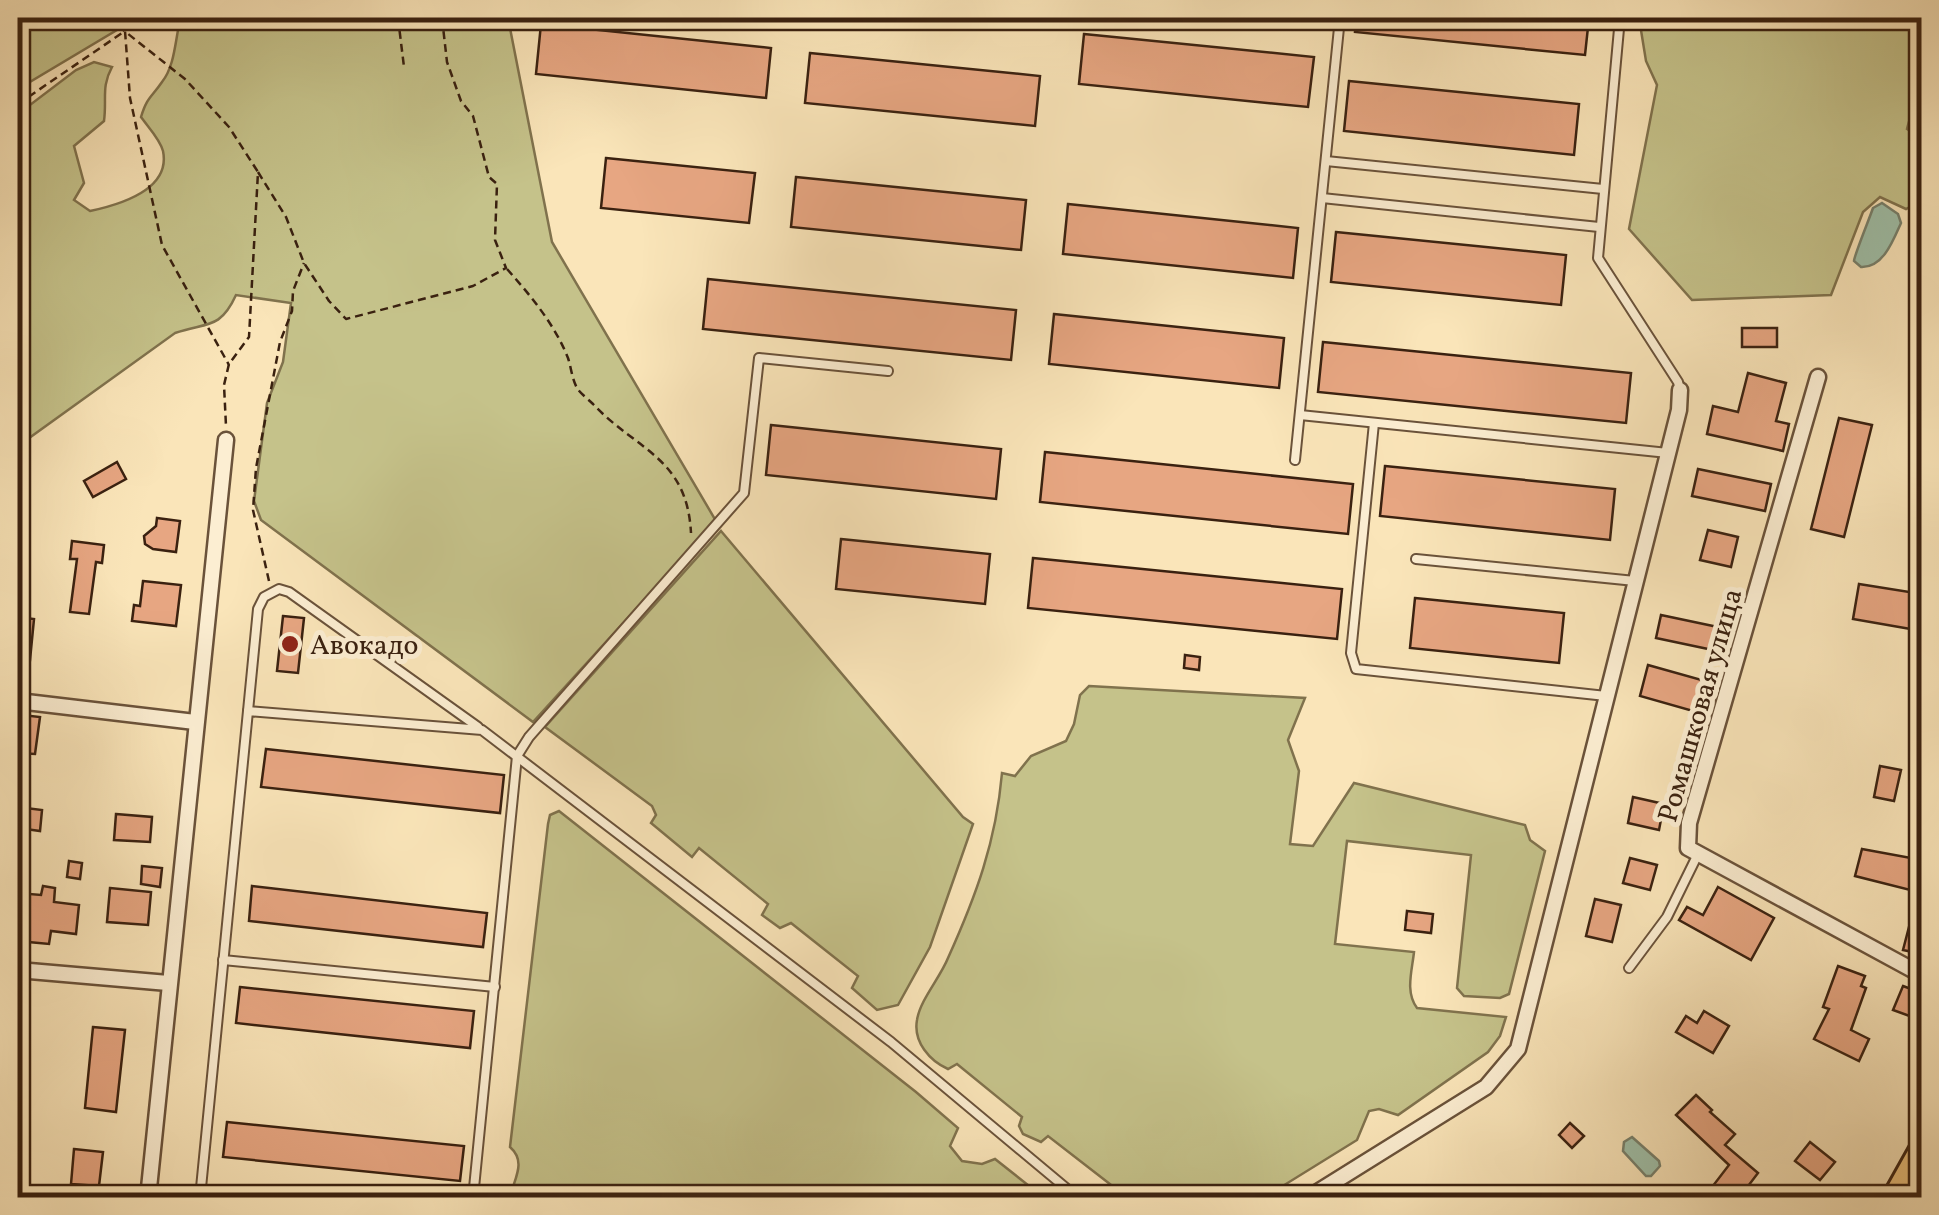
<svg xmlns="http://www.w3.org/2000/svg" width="1939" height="1215" font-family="Vollkorn,serif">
<rect width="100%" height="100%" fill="#fae5b9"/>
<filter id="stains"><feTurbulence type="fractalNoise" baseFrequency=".002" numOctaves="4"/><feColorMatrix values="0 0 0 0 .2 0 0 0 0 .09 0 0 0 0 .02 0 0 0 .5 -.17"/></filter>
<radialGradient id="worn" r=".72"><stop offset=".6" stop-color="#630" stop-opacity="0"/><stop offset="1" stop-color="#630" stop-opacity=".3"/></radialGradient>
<!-- green -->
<g fill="#c5c28a" stroke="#80724d" stroke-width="2.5">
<polygon points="18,18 137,18 18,89"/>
<path d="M189 18H508L552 242 716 521 533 722 261 520 254 501 267 403 283 362 291 303 236 295C220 330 207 322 175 333L18 446V114L76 70 94 62 112 67C101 87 107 99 104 121L74 146 84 183 74 200 90 211C118 205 171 190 163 151 160 139 148 127 141 117 147 97 151 98 162 82 174 67 175 44 179 25Z"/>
<path d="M1639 18H1908C1934 51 1917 91 1907 129L1921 138V179L1917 203 1906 209 1880 197 1863 212 1831 295 1692 300 1629 229 1657 85 1646 61Z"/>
<polygon points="721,531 963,817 973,824 930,947 898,1005 877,1010 852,988 858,976 791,923 780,928 762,915 768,904 699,848 692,857 651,823 656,815 652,806 545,727"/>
<path d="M1089 686 1305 698 1288 740 1299 771 1290 844 1313 846 1354 783 1525 825 1530 840 1545 851 1509 994 1500 998 1464 996 1457 988 1471 855 1347 841 1335 944 1414 952C1412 971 1405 992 1417 1008L1506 1017 1500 1036 1488 1052 1398 1115 1379 1109 1369 1111 1357 1140 1265 1197H1112L1115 1188 1048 1136 1041 1142 1023 1134 1019 1126 1022 1117 957 1064 948 1069C930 1061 913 1042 917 1020 920 1000 940 978 948 958 976 896 996 842 1002 773L1015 776 1031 756 1066 741 1074 724 1080 695Z"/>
<path d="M559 811 916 1092 958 1128 950 1146 962 1161 982 1164 995 1159 1043 1197H510C514 1179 527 1162 510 1147L548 824 550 815Z"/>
</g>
<!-- water -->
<g fill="#9fc0a9" stroke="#77806c" stroke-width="2.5">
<path d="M1882 203 1898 214 1901 223C1893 241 1883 268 1861 267L1854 261C1854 256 1870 217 1873 208Z"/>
<polygon points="1632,1137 1659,1161 1660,1166 1651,1176 1646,1176 1623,1151 1624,1142"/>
</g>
<!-- building -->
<g fill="#e7a682" stroke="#3a2110" stroke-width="2.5">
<polygon points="1356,18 1589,18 1585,55 1355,32"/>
<polygon points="541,24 771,48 766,98 536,74"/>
<polygon points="1084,34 1314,57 1308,107 1079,84"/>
<polygon points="810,53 1040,76 1035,126 805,103"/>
<polygon points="1349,81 1579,104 1574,155 1344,131"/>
<polygon points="606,158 755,173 749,223 601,208"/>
<polygon points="796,177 1026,200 1021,250 791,227"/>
<polygon points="1068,204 1298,228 1293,278 1063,254"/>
<polygon points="1336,232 1566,255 1561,305 1331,282"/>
<polygon points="708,279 1016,310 1011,360 703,329"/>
<polygon points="1054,314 1284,338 1279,388 1049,364"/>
<rect x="1742" y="328" width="35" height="19"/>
<polygon points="1323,342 1631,373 1626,423 1318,392"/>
<polygon points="1748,373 1786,383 1776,421 1789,424 1783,451 1707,434 1713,406 1738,412"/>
<polygon points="1839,418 1872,425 1844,537 1811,529"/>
<polygon points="771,425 1001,449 996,499 766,475"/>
<polygon points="1045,452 1353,484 1348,534 1040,502"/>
<polygon points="117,462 126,479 93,497 84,481"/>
<polygon points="1385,466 1615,489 1610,540 1380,516"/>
<polygon points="1698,469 1771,484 1765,511 1692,496"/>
<polygon points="157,518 180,521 176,552 153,549 145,544 144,536 156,526"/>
<polygon points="1708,530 1738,537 1731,567 1700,560"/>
<polygon points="841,539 990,554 985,604 836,589"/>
<polygon points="72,541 104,545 102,563 96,562 89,614 70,612 77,559 70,559"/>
<polygon points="1033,558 1342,589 1337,639 1028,608"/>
<polygon points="143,581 181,585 176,626 132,621 134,605 140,606"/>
<polygon points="1859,584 1922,594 1922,631 1853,619"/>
<polygon points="1415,598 1564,613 1559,663 1410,648"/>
<polygon points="1661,615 1732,630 1727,653 1656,638"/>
<polygon points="283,616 304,618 298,673 277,671"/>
<polygon points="18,617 34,619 30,660 18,658"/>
<polygon points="1185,655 1200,657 1199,670 1184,668"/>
<polygon points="1648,665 1716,684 1707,715 1640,696"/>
<polygon points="22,715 40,717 35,754 18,753"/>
<polygon points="266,749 504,775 500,813 261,787"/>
<polygon points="1880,766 1901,770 1894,801 1874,797"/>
<polygon points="1633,797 1664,804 1659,830 1628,823"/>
<polygon points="18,807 42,810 40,831 18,828"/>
<polygon points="116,814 152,817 150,842 114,840"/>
<polygon points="1862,849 1922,860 1922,893 1855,876"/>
<polygon points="1630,858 1657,865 1650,890 1623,883"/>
<polygon points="69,861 82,863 80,879 67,877"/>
<polygon points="142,866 162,868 160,887 141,884"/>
<polygon points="43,886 55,888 54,902 79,905 76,934 51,931 49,944 18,941 18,893 41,895"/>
<polygon points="252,886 487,913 483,947 249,921"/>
<polygon points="1718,887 1774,918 1751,960 1679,920 1687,907 1703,915"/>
<polygon points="110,888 151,892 148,925 107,922"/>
<polygon points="1595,899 1621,905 1612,942 1586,936"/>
<polygon points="1407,911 1433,914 1431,933 1405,930"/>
<polygon points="1910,923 1922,926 1922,954 1903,950"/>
<polygon points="1838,966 1865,976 1861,986 1866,988 1851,1030 1869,1039 1859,1061 1814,1039 1829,1009 1823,1007"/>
<polygon points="1903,986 1922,993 1915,1018 1893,1010"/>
<polygon points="240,987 474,1011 470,1048 236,1023"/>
<polygon points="1704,1011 1729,1026 1713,1053 1676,1032 1686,1016 1697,1023"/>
<polygon points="93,1027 125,1030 116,1112 85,1108"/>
<polygon points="1696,1095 1712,1110 1710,1112 1735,1134 1725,1145 1758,1173 1739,1198 1717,1198 1709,1191 1729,1165 1676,1115"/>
<polygon points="227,1122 464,1146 460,1181 223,1157"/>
<polygon points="1570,1123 1584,1136 1572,1148 1559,1135"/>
<polygon points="1810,1142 1835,1162 1820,1180 1795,1161"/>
<polygon points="74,1149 103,1152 99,1186 71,1184"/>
</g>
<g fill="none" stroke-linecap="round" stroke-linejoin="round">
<defs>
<g id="lane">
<polyline points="1620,18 1598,258 1678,382 1680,390"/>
<polyline points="1326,161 1603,189"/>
<polyline points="1322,198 1599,227"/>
<polyline points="1300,415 1668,453"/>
<polyline points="1374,423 1351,653 1356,669 1606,696"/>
<polyline points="1295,460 1340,18"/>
<polyline points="1416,559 1635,581"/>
<polyline points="248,711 258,609 264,597 279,589 289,592 478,727"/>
<polyline points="223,960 495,987"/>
<polyline points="1629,968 1667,917 1697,856"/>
<polyline points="200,1198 248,711 482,730 891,1042 1078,1198"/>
<polyline points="473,1198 517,756 529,737 744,493 759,358 888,371"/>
</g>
<g id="street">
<polyline points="1818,377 1689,823 1688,848 1922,975"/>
<polyline points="18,701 195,722"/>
<polyline points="18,970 168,983"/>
<polyline points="148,1198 226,440"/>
<polyline points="1308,1198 1486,1087 1518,1049 1679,410 1680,390"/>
</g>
<polyline id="primary" points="1894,1198 1922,1148"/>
</defs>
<!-- lane casing -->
<use href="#lane" stroke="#6a523a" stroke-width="12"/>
<!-- street casing -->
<use href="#street" stroke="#6a523a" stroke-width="19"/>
<!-- primary casing -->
<use href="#primary" stroke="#3a2110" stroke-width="28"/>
<!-- path -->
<g stroke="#3a2110" stroke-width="2.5" stroke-dasharray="8 5" stroke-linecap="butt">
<polyline points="108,18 185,79 229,127 258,172 249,337 229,364 224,385 226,426"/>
<polyline points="398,18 404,67"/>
<polyline points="18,104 125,31 130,98 162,245 229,365"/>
<polyline points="258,172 286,217 304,263 329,301 346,319 473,286 506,268 495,240 497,184 489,177 473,116 461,101 447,62 442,18"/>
<path d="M507 269C531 296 555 325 568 358 571 367 572 379 577 388 580 393 588 399 593 404 637 451 687 457 691 533"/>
<polyline points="269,581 253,510 256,468 280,342 292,311 293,291 304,263"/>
</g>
<!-- lane -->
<use href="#lane" stroke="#fceed2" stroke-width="8"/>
<!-- street -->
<use href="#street" stroke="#fceed2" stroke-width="14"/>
<!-- primary -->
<use href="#primary" stroke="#edc27c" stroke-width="22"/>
</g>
<!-- markers -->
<circle fill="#8f2418" stroke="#fceed2" stroke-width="4" cx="290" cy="644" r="10"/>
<g text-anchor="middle" stroke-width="10" stroke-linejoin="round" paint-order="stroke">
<!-- poi labels -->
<g font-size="28" fill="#3a2110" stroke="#fceed2" text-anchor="start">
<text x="310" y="654">Авокадо</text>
</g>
<!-- street labels -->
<g font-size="28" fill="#3a2110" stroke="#fceed2">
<text transform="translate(1699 705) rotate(-74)" y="10">Ромашковая улица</text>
</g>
</g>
<!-- margin -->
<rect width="1939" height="1215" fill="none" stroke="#fae5b9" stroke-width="60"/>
<rect x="20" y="20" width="1899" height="1175" fill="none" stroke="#3a2110" stroke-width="5"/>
<rect x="30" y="30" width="1879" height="1155" fill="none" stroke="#3a2110" stroke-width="2.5"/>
<rect width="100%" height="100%" filter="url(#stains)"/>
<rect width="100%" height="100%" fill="url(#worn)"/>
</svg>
